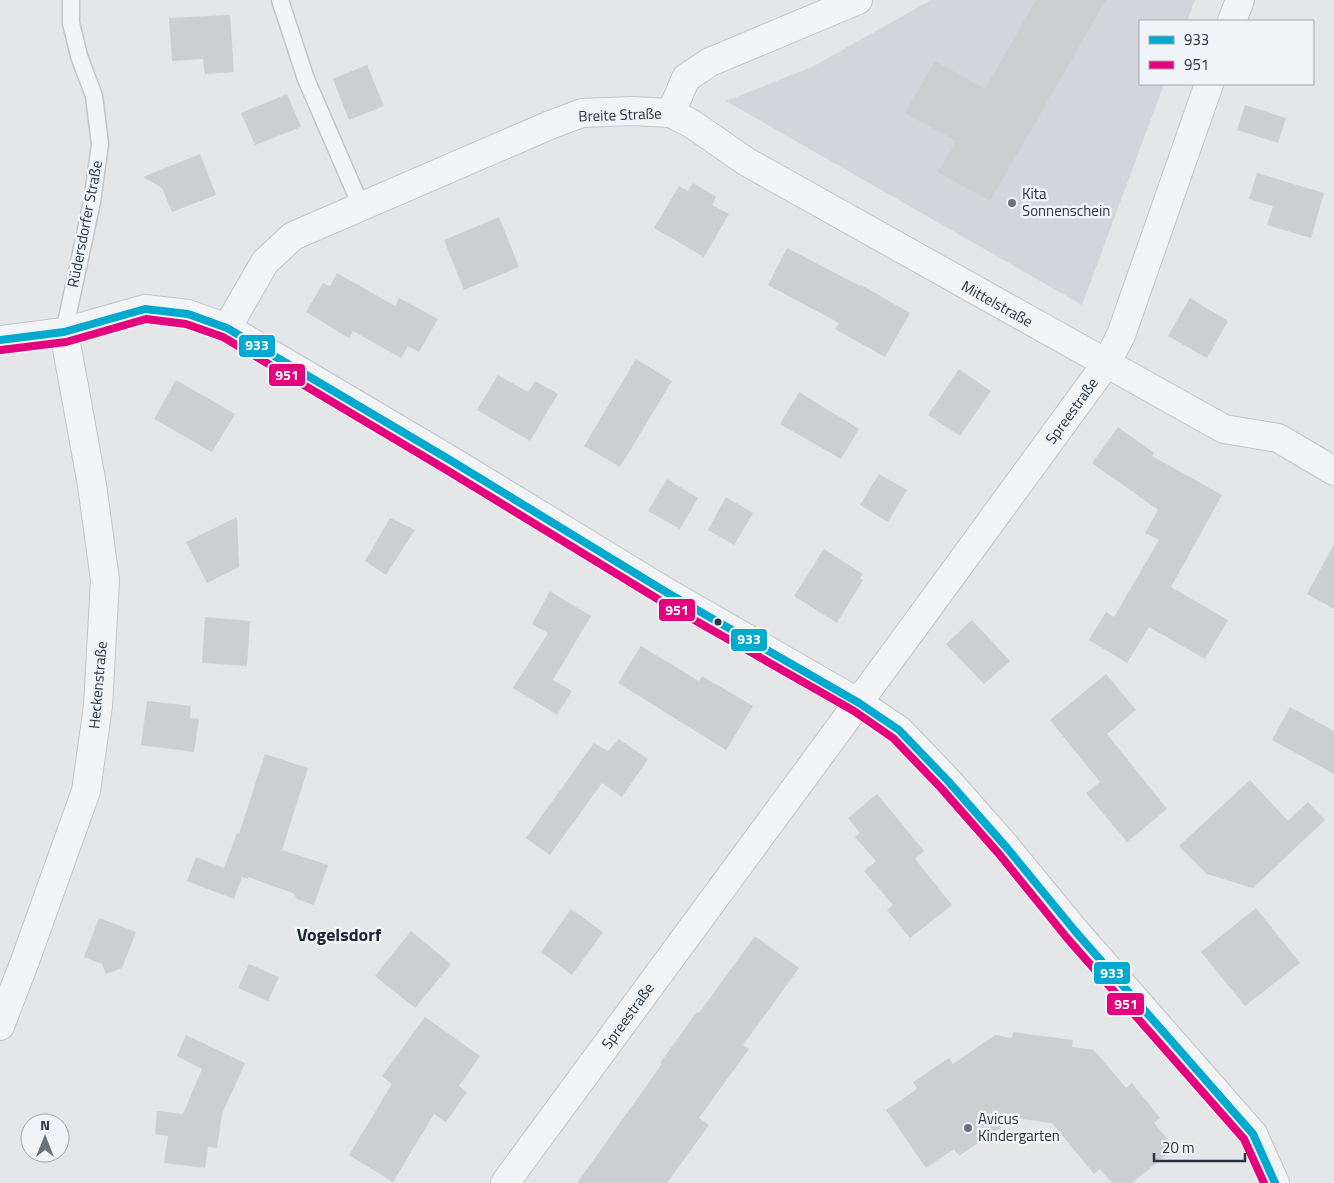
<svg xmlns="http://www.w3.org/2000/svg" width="1334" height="1183" font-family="'Titillium Web',sans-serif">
<rect width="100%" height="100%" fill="#e4e6e8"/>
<!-- built -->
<polygon fill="#d2d6db" points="931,0 1195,0 1187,21 1140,21 1140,84 1164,84 1082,305 726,101 814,66"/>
<!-- building -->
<g fill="#ccced0">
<polygon points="1036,0 1106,0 990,201 938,172 956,141 905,113 935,61 985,89"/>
<polygon points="230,15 234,72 205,74 203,59 172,61 169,18"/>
<polygon points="367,65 384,106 349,120 333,79"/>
<polygon points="287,94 301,127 255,145 241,113"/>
<polygon points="1245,105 1286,118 1278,143 1237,130"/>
<polygon points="200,154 216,195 172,212 162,188 143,177"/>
<polygon points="1257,173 1324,193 1311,238 1267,225 1273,206 1249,199"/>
<polygon points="693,183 716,197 712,205 729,214 704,257 654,228 679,186 688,191"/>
<polygon points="499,217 519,267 464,290 444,240"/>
<polygon points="787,248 860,286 861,285 910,313 885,357 835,329 839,323 768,285"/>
<polygon points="337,273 395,306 399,298 438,319 419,352 408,346 401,358 353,331 349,338 306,312 323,283 330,286"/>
<polygon points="1190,298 1228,321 1207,358 1168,336"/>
<polygon points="636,359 672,381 620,467 584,446"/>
<polygon points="959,369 991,391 960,436 928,415"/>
<polygon points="498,375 528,392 535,381 558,394 530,441 477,410"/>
<polygon points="176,380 235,414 212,452 154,419"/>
<polygon points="799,392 859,429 841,459 780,424"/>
<polygon points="1118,427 1154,453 1152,456 1222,495 1171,587 1228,620 1205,659 1149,627 1127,663 1089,640 1106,612 1114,617 1159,540 1145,533 1158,510 1092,463"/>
<polygon points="879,474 907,490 888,522 860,505"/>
<polygon points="667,479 698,498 680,529 648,511"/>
<polygon points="726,497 753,513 734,545 708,530"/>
<polygon points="237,517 239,567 207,583 186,542"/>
<polygon points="390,518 415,530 386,575 365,561"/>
<polygon points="1334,544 1334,609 1307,594"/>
<polygon points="824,549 863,574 860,578 863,580 837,623 794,596"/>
<polygon points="550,591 591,616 553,680 572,691 557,715 513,688 548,633 532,624"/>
<polygon points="205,617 250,621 247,666 202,663"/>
<polygon points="972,620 1010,661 984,684 946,644"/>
<polygon points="641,646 699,681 702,676 753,706 726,750 618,683"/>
<polygon points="1106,674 1136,710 1107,734 1167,809 1127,842 1086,793 1100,782 1050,720"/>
<polygon points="147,701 191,706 190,718 199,719 194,752 141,745"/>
<polygon points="1290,707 1334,731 1334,774 1272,740"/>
<polygon points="619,739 648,759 622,797 602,783 550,855 526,838 594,743 608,751"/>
<polygon points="265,754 308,768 282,850 328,865 314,905 297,899 293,893 248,877 248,879 242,877 234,899 187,881 196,857 224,868 237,833 239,834"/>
<polygon points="1250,780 1288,821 1308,802 1325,820 1253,888 1207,874 1179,846"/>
<polygon points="877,794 924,851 915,859 952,905 910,938 887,910 893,905 864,871 876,861 855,837 860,833 848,818"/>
<polygon points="1256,908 1300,963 1245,1006 1201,952"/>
<polygon points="571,909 603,932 572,975 541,952"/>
<polygon points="99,918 136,932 122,968 106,974 102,964 84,957"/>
<polygon points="411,931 451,964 415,1008 375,976"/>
<polygon points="755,936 799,968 743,1045 749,1049 699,1118 709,1125 667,1183 577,1183 662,1064 660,1063 697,1012 699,1013"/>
<polygon points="249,964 279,977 268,1001 238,988"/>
<polygon points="425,1017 480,1056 459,1086 467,1092 446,1122 434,1114 393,1182 349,1155 392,1084 382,1076"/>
<polygon points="1013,1032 1073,1040 1072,1047 1094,1050 1126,1088 1132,1083 1160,1118 1154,1123 1175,1148 1132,1183 1112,1183 1100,1169 1094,1174 1052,1123 1015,1118 959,1156 954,1149 926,1168 886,1110 917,1089 913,1082 949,1058 953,1064 995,1035 1012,1038"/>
<polygon points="186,1035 245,1063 222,1114 217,1148 208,1147 205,1168 164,1163 168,1136 155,1134 157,1111 183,1114 202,1069 177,1056"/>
</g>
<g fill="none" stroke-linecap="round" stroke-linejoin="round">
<defs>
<g id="lane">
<polyline points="280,0 306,79 361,206"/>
<polyline points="64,332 92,202 100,144 94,96 79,56 71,23 71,0"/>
</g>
<g id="street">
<polyline points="1232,21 1240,0"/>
<polyline points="671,113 692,124 747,162 1224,429 1278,438 1334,471"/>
<polyline points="227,328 265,262 293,236 550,125 582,113 632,111 671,113 686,78 710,62 858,0"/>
<polyline points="0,340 64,332 145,309 188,314 227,328 450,460 666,592 859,703 899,730 948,781 1007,848 1075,931 1253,1134 1275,1183"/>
<polyline points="0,1026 25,961 86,791 98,706 105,580 92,485 64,332"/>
<path d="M505 1183C705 910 907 638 1106 364L1121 335 1209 84"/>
</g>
</defs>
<!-- lane casing -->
<use href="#lane" stroke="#c2c4c6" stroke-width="19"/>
<!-- street casing -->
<use href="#street" stroke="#c2c4c6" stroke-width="30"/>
<!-- lane -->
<use href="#lane" stroke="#f3f4f5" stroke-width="16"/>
<!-- street -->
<use href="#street" stroke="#f3f4f5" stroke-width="28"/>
<defs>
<polyline id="bus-1" points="0,340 64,332 145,309 188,314 227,328 450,460 666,592 859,703 899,730 948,781 1007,848 1075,931 1253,1134 1275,1183"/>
<polyline id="bus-2" points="1,350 66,342 146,319 186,324 223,337 445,469 661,601 854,711 893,738 941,788 999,854 1067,938 1244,1139 1264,1183"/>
</defs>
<!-- bus-1 casing -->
<use href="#bus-1" stroke="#f1f4f7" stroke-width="11"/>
<!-- bus-2 casing -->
<use href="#bus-2" stroke="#f1f4f7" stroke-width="11"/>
<!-- bus-1 -->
<use href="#bus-1" stroke="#00a9ce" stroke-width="8"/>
<!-- bus-2 -->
<use href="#bus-2" stroke="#e5007d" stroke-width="8"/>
</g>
<!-- markers -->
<g fill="#6b727c" stroke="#f1f4f7" stroke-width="2">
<circle cx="1012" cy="203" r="5"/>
<circle cx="968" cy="1128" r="5"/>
</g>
<circle fill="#2a3442" stroke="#f1f4f7" stroke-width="2" cx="718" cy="622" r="4.5"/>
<g text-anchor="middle" stroke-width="5" stroke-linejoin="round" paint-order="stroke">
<!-- street labels -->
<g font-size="15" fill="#2a3442" stroke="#f1f4f7">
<text transform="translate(620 115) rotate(-2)" y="5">Breite Straße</text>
<text transform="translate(85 224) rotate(-79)" y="5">Rüdersdorfer Straße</text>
<text transform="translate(997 304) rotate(29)" y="5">Mittelstraße</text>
<text transform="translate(1072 411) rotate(-54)" y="5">Spreestraße</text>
<text transform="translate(98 685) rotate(-85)" y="5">Heckenstraße</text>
<text transform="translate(628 1016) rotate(-54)" y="5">Spreestraße</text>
</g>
<!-- poi labels -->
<g font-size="15" fill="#2a3442" stroke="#f1f4f7" text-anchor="start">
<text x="1022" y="199">Kita<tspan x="1022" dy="17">Sonnenschein</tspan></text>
<text x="978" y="1124">Avicus<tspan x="978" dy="17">Kindergarten</tspan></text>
</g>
<!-- quarter labels -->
<g font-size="18" font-weight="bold" fill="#1c2533" stroke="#f1f4f7">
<text x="339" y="941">Vogelsdorf</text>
</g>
</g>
<g stroke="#f1f4f7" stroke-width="2">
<rect x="238" y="334" width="38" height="24" rx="5" fill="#00a9ce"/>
<rect x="268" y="363" width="38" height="24" rx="5" fill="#e5007d"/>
<rect x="658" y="598" width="38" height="24" rx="5" fill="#e5007d"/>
<rect x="730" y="628" width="38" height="24" rx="5" fill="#00a9ce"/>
<rect x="1093" y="961" width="38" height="24" rx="5" fill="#00a9ce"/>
<rect x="1106" y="992" width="39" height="24" rx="5" fill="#e5007d"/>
</g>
<g font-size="14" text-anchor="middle" font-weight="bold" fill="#fff">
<text x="257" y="350">933</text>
<text x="287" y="380">951</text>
<text x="677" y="615">951</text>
<text x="749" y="644">933</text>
<text x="1112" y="978">933</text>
<text x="1126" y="1009">951</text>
</g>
<!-- legend -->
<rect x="1139" y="20" width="175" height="65" fill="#f1f4f7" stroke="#a1a7af"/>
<rect x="1149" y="36" width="25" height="8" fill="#00a9ce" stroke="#a1a7af"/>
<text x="1184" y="45" font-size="15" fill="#2a3442">933</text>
<rect x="1149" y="61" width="25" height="8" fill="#e5007d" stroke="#a1a7af"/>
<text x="1184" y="70" font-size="15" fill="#2a3442">951</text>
<!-- north arrow -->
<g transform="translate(45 1138)"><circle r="24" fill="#f1f4f7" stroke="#a1a7af"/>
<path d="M0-4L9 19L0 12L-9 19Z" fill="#6b727c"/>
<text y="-8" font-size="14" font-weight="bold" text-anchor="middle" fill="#2a3442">N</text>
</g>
<!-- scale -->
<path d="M1154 1153v8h91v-8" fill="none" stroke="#2a3442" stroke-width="2.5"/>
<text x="1162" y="1153" font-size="15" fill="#2a3442" stroke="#f1f4f7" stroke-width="4" paint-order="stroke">20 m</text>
</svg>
